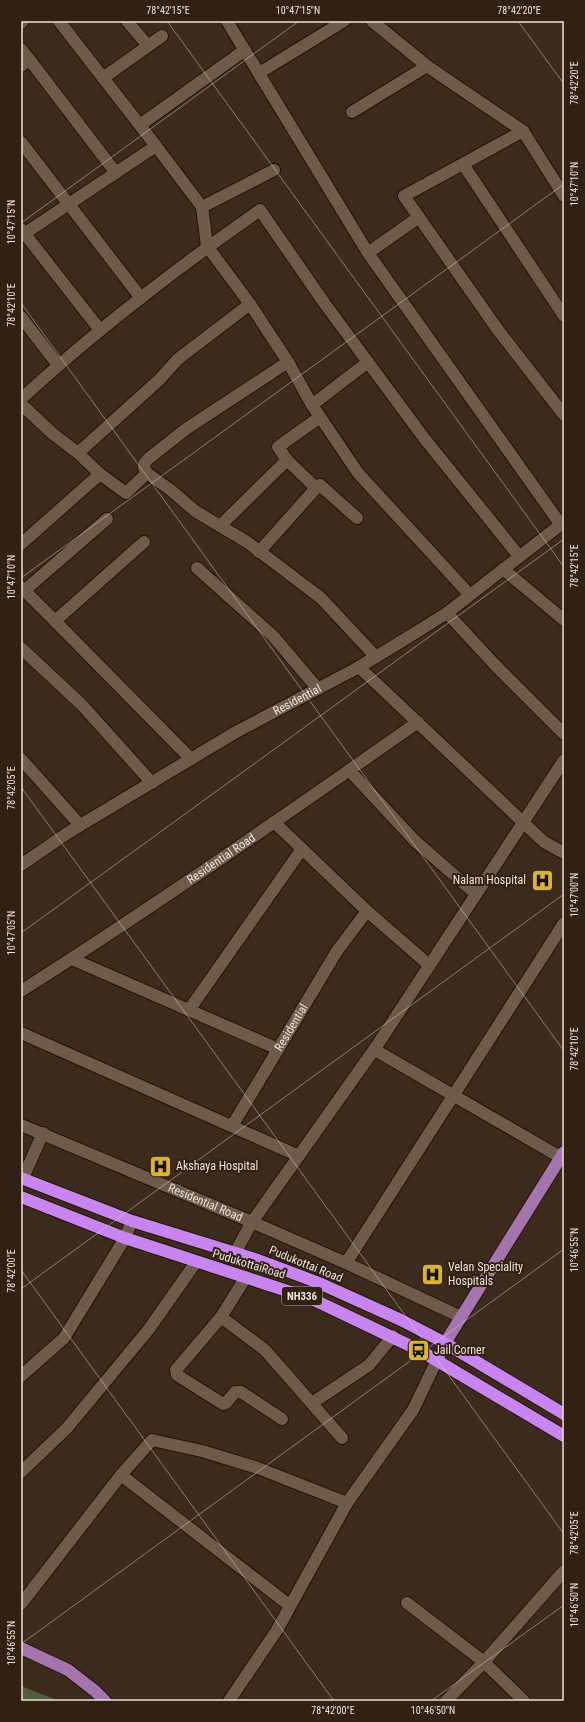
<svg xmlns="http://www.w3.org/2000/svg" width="585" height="1722" font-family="'Roboto Condensed',sans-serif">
<rect width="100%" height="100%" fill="#3c2b1d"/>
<!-- green -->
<polygon fill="#515d3d" points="21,1686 57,1700 58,1701 21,1701"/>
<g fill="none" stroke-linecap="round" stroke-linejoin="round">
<defs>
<g id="minor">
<polyline points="127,21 148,46"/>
<polyline points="227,21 368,253 561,525"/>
<polyline points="372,21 427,66 523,131 564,196"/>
<polyline points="21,23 23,21"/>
<polyline points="21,49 29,59"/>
<polyline points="21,66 29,59 116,173"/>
<polyline points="259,73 344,21"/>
<polyline points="103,78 162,36"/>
<polyline points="352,112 427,66"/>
<polyline points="140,125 245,50"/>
<polyline points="523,131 404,196 498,330 564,415"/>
<polyline points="21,142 141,298"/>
<polyline points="156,146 202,207 274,170"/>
<polyline points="463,164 564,316"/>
<polyline points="202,207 207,246 250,304"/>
<polyline points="21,229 100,330"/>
<polyline points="21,236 156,146 59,21"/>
<polyline points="368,253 419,217"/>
<polyline points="21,317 58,365"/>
<polyline points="288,362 186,429 148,459 144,464 144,468 147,473 172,491 195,511 247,542 321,598 376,657"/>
<path d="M21 399C96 330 177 268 260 210L325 304 424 438 519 556"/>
<polyline points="21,404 53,434 78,453 159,380 178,359 250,304 288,362 312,405 358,473 469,594"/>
<polyline points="312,405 368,362"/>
<polyline points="287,460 278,447 320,417"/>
<polyline points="100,474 126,493 147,473"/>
<polyline points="220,526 287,460 316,488 320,485 357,518"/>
<polyline points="144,542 55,621 191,759"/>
<polyline points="21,544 100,474 78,453"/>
<polyline points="259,552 316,488"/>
<polyline points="197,568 273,636 318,689"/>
<polyline points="503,569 564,620"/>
<polyline points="21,587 55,621"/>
<polyline points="25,590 107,519"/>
<polyline points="447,613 496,666 564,734"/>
<polyline points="21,648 82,705 152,783"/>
<polyline points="359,667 544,842 564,853"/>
<polyline points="21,759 80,825"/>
<polyline points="349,770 415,841 476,894"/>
<polyline points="274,822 367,911 429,965"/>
<path id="s1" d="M21 865 69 832 236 732 359 667 402 641 447 613 564 522"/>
<polyline points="72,959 278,1049"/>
<path id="s2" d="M21 991C156 905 287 814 418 722"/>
<polyline points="189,1010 302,849"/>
<polyline points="21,1033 299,1156"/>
<polyline points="375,1050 560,1157"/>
<path id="s3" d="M21 1125 252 1222 346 1263 461 1317"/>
<path id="s4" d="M232 1126 337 951 367 911"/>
<polyline points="23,1178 43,1133"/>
<polyline points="235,1253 252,1222 378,1044 564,760"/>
<polyline points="346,1263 564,923"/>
<polyline points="246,1277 221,1317 176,1370 177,1375 223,1404 226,1403 235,1392 241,1392 282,1419"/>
<polyline points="221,1317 265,1350 342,1438"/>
<polyline points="21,1376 64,1338 125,1238 132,1221"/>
<polyline points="312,1403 369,1365 393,1336"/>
<polyline points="21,1472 67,1428 149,1329 196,1262"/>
<polyline points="121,1475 152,1440 202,1451 258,1468 347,1503"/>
<polyline points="407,1603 484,1662 524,1701"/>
<polyline points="21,1604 121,1475 289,1605"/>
<polyline points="229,1701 277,1630 347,1503 413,1410 437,1360"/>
<polyline points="446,1701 484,1662 564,1571"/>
</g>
<g id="major">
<polyline points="437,1360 445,1343 564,1152"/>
<polyline points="21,1648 68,1670 95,1691 105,1701"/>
</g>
<g id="highway">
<polyline points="21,1178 132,1221 258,1260 319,1283 401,1320 445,1343 564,1414"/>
<polyline points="21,1197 125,1238 312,1299 419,1350 564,1436"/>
</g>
</defs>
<!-- minor casing -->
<use href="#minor" stroke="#221306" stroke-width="14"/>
<!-- major casing -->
<use href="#major" stroke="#221306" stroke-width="14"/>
<!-- highway casing -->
<use href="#highway" stroke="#221306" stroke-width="14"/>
<!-- minor -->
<use href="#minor" stroke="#6d5a4a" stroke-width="12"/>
<!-- major -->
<use href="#major" stroke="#a474ae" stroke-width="12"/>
<!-- highway -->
<use href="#highway" stroke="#c885f0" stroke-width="12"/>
</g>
<!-- ticks -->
<path fill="none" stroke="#eee2d9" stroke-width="1" stroke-opacity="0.45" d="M167 21 564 567M518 21 564 84M21 223 299 21M21 303 564 1051M21 578 564 184M21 787 564 1534M21 933 564 539M21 1270 334 1701M21 1289 564 894M21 1644 564 1249M431 1701 564 1605"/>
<!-- icons -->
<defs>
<symbol id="hospital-square" viewBox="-11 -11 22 22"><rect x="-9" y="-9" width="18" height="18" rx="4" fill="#d9b334" stroke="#312113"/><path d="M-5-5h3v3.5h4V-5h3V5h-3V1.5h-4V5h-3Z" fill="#111"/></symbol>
<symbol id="bus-square" viewBox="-11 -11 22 22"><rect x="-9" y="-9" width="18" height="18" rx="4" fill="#d9b334" stroke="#312113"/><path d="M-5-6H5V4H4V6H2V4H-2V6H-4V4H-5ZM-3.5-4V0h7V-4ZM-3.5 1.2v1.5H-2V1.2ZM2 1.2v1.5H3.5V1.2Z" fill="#111"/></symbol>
</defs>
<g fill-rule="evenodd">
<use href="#hospital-square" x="530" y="868" width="25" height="25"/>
<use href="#hospital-square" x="148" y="1154" width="25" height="25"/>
<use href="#hospital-square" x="420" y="1262" width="25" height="25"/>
<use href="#bus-square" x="406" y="1338" width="25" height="25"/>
</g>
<g text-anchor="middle" stroke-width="4" stroke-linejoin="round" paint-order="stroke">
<!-- shield labels -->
<rect fill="#312113" stroke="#b5a89e" stroke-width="1" x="282" y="1287" width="40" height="18" rx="3"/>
<g font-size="11" font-weight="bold" fill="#eee2d9">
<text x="302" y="1300">NH336</text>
</g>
<!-- street labels -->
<g font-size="12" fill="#eee2d9" stroke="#312113">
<text dy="4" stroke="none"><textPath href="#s1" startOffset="322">Residential</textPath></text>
<text dy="4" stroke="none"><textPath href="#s2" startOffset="240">Residential Road</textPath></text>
<text dy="4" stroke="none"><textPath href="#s4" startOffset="115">Residential</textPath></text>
<text dy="4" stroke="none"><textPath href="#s3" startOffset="200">Residential Road</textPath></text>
<text transform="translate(249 1264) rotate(17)" y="4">PudukottaiRoad</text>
<text transform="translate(306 1264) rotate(22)" y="4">Pudukottai Road</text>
</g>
<!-- poi labels -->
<g font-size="12" fill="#eee2d9" stroke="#312113" text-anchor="start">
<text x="526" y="884" text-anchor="end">Nalam Hospital</text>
<text x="176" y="1170">Akshaya Hospital</text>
<text x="448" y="1271">Velan Speciality<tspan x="448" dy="14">Hospitals</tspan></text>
<text x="434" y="1354">Jail Corner</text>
</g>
</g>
<!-- border -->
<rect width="585" height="1722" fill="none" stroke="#312113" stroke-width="44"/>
<rect x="22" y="22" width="541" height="1678" fill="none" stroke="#eee2d9" stroke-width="1.5"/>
<g font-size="10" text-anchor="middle" fill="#eee2d9">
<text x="168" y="14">78°42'15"E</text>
<text x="298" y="14">10°47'15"N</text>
<text x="519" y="14">78°42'20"E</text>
<text transform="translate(574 83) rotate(-90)" y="4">78°42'20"E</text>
<text transform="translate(574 184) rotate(-90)" y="4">10°47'10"N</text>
<text transform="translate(11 222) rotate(-90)" y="4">10°47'15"N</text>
<text transform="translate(11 305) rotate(-90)" y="4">78°42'10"E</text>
<text transform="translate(574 566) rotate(-90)" y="4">78°42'15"E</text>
<text transform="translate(11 577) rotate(-90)" y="4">10°47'10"N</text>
<text transform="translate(11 788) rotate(-90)" y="4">78°42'05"E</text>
<text transform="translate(574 895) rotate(-90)" y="4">10°47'00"N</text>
<text transform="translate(11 933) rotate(-90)" y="4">10°47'05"N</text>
<text transform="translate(574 1049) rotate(-90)" y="4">78°42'10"E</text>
<text transform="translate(574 1250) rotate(-90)" y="4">10°46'55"N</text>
<text transform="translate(11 1271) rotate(-90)" y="4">78°42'00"E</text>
<text transform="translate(574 1533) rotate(-90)" y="4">78°42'05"E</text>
<text transform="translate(574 1605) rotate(-90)" y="4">10°46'50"N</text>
<text transform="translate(11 1643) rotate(-90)" y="4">10°46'55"N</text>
<text x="333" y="1714">78°42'00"E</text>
<text x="433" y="1714">10°46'50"N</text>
</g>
</svg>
